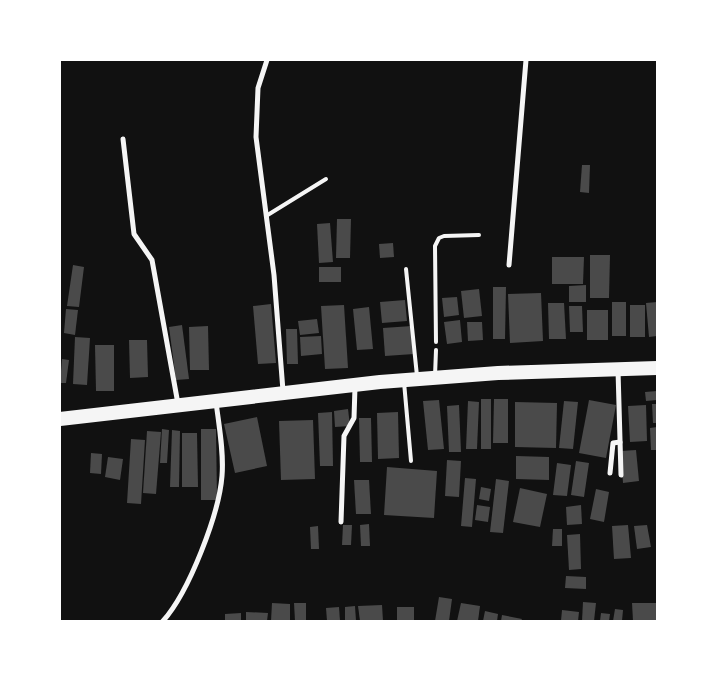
<svg xmlns="http://www.w3.org/2000/svg" width="717" height="681" font-family="'Work Sans',sans-serif">
<rect width="100%" height="100%" fill="#111"/>
<!-- building -->
<g fill="#4a4a4a">
<polygon points="582,165 590,165 589,193 580,192"/>
<polygon points="337,219 351,219 350,258 336,258"/>
<polygon points="330,223 333,262 319,263 317,224"/>
<polygon points="393,243 394,257 380,258 379,244"/>
<polygon points="590,255 610,255 609,298 590,298"/>
<polygon points="552,257 584,257 583,284 552,284"/>
<polygon points="73,265 84,267 79,307 67,306"/>
<rect x="319" y="267" width="22" height="15"/>
<polygon points="586,285 586,302 569,302 569,286"/>
<polygon points="493,287 506,287 505,339 493,339"/>
<polygon points="479,289 482,316 464,318 461,291"/>
<polygon points="541,293 543,341 510,343 508,294"/>
<polygon points="457,297 459,315 444,317 442,298"/>
<polygon points="405,300 407,321 382,323 380,302"/>
<rect x="612" y="302" width="14" height="34"/>
<polygon points="657,302 657,336 649,337 646,303"/>
<polygon points="548,303 564,303 566,339 549,339"/>
<polygon points="271,304 276,363 258,364 253,306"/>
<polygon points="344,305 348,368 325,369 321,306"/>
<rect x="630" y="305" width="15" height="32"/>
<polygon points="569,306 582,306 583,332 570,332"/>
<polygon points="369,307 373,349 357,350 353,309"/>
<polygon points="66,309 78,310 75,335 64,333"/>
<rect x="587" y="310" width="21" height="30"/>
<polygon points="317,319 319,333 300,335 298,321"/>
<polygon points="460,320 462,342 447,344 444,322"/>
<polygon points="467,322 482,322 483,340 468,341"/>
<polygon points="182,325 189,379 176,380 169,327"/>
<polygon points="208,326 209,370 190,370 189,327"/>
<polygon points="412,326 414,354 385,356 383,328"/>
<polygon points="286,329 297,329 298,364 287,364"/>
<polygon points="321,336 322,354 301,356 300,337"/>
<polygon points="75,337 90,338 87,385 73,384"/>
<polygon points="129,340 147,340 148,377 130,378"/>
<polygon points="95,345 114,345 114,391 96,391"/>
<polygon points="62,359 69,360 66,383 60,383"/>
<polygon points="657,391 657,400 646,401 645,392"/>
<rect x="481" y="399" width="10" height="50"/>
<polygon points="494,399 508,399 508,443 493,443"/>
<polygon points="439,400 444,449 428,450 423,401"/>
<polygon points="589,400 616,405 606,458 579,453"/>
<polygon points="468,401 479,402 477,449 466,449"/>
<polygon points="564,401 578,402 573,449 559,448"/>
<polygon points="515,402 557,403 556,448 515,447"/>
<polygon points="652,404 657,404 657,423 653,423"/>
<polygon points="459,405 461,452 449,452 447,406"/>
<polygon points="646,405 647,441 630,442 628,406"/>
<polygon points="348,409 350,426 335,427 334,411"/>
<polygon points="332,412 333,466 320,466 318,413"/>
<polygon points="398,412 399,458 378,459 377,413"/>
<polygon points="257,417 267,466 235,473 224,424"/>
<polygon points="359,418 371,418 372,462 360,462"/>
<polygon points="313,420 315,479 281,480 279,421"/>
<polygon points="657,427 657,450 651,450 650,428"/>
<polygon points="162,429 169,430 167,463 160,463"/>
<polygon points="201,429 216,429 217,500 201,500"/>
<polygon points="172,430 180,431 179,487 170,487"/>
<polygon points="147,431 161,432 156,494 143,493"/>
<polygon points="182,433 197,433 198,487 182,487"/>
<polygon points="131,439 145,440 141,504 127,503"/>
<polygon points="636,450 639,481 623,483 621,451"/>
<polygon points="91,453 102,454 101,474 90,473"/>
<polygon points="516,456 549,457 549,480 516,479"/>
<polygon points="108,457 123,459 120,480 105,477"/>
<polygon points="447,460 461,461 459,497 445,496"/>
<polygon points="576,461 589,463 584,497 571,495"/>
<polygon points="557,463 571,465 567,496 553,495"/>
<polygon points="387,467 437,471 434,518 384,515"/>
<polygon points="465,478 476,479 472,527 461,526"/>
<polygon points="496,479 509,481 503,533 490,532"/>
<polygon points="354,480 369,480 371,514 356,514"/>
<polygon points="481,487 491,489 489,501 479,499"/>
<polygon points="520,488 547,494 540,527 513,522"/>
<polygon points="596,489 609,492 604,522 590,519"/>
<polygon points="477,505 490,507 488,522 475,520"/>
<polygon points="581,505 582,524 567,525 566,507"/>
<polygon points="369,524 370,546 361,546 360,525"/>
<polygon points="343,525 352,525 351,545 342,545"/>
<polygon points="628,525 631,558 614,559 612,526"/>
<polygon points="647,525 651,547 637,549 634,526"/>
<polygon points="318,526 319,549 311,549 310,527"/>
<polygon points="553,529 562,529 562,546 552,546"/>
<polygon points="580,534 581,569 569,570 567,535"/>
<polygon points="566,576 586,577 586,589 565,588"/>
<polygon points="439,597 452,599 449,621 435,621"/>
<polygon points="583,602 596,603 594,621 582,621"/>
<polygon points="272,603 290,604 290,621 271,621"/>
<polygon points="294,603 306,603 306,621 295,621"/>
<polygon points="461,603 480,606 478,621 457,621"/>
<polygon points="632,603 657,603 657,621 633,621"/>
<polygon points="382,605 383,621 360,621 358,606"/>
<polygon points="355,606 356,621 345,621 345,607"/>
<polygon points="339,607 340,621 327,621 326,608"/>
<rect x="397" y="607" width="17" height="14"/>
<polygon points="615,609 623,610 622,621 613,621"/>
<polygon points="562,610 579,612 578,621 561,621"/>
<polygon points="485,611 498,614 497,621 483,621"/>
<polygon points="246,612 268,613 267,621 246,621"/>
<polygon points="241,613 241,621 225,621 225,614"/>
<polygon points="601,613 610,614 609,621 600,621"/>
<polygon points="502,615 522,619 521,621 501,621"/>
</g>
<g fill="none" stroke-linecap="round" stroke-linejoin="round">
<!-- service -->
<g stroke="#f5f5f5" stroke-width="4">
<polyline points="266,216 326,179"/>
<polyline points="406,269 417,376"/>
<polyline points="436,342 435,246 439,238 444,236 479,235"/>
<polyline points="435,376 436,350"/>
<polyline points="404,382 411,461"/>
</g>
<!-- minor -->
<g stroke="#f5f5f5" stroke-width="5">
<polyline points="267,60 258,88 256,137 274,275 283,391"/>
<polyline points="123,139 134,234 152,260 178,404"/>
<polyline points="509,265 526,60"/>
<polyline points="618,370 621,475"/>
<polyline points="610,473 613,443 620,442"/>
<polyline points="341,522 344,436 354,418 355,387"/>
<path d="M163 621C189 592 219 514 222 476 224 452 219 426 216 402"/>
</g>
<!-- trunk -->
<polyline stroke="#f5f5f5" stroke-width="14" points="60,419 380,382 498,373 657,368"/>
</g>
<!-- border -->
<rect width="717" height="681" fill="none" stroke="#ffffff" stroke-width="122"/>
</svg>
